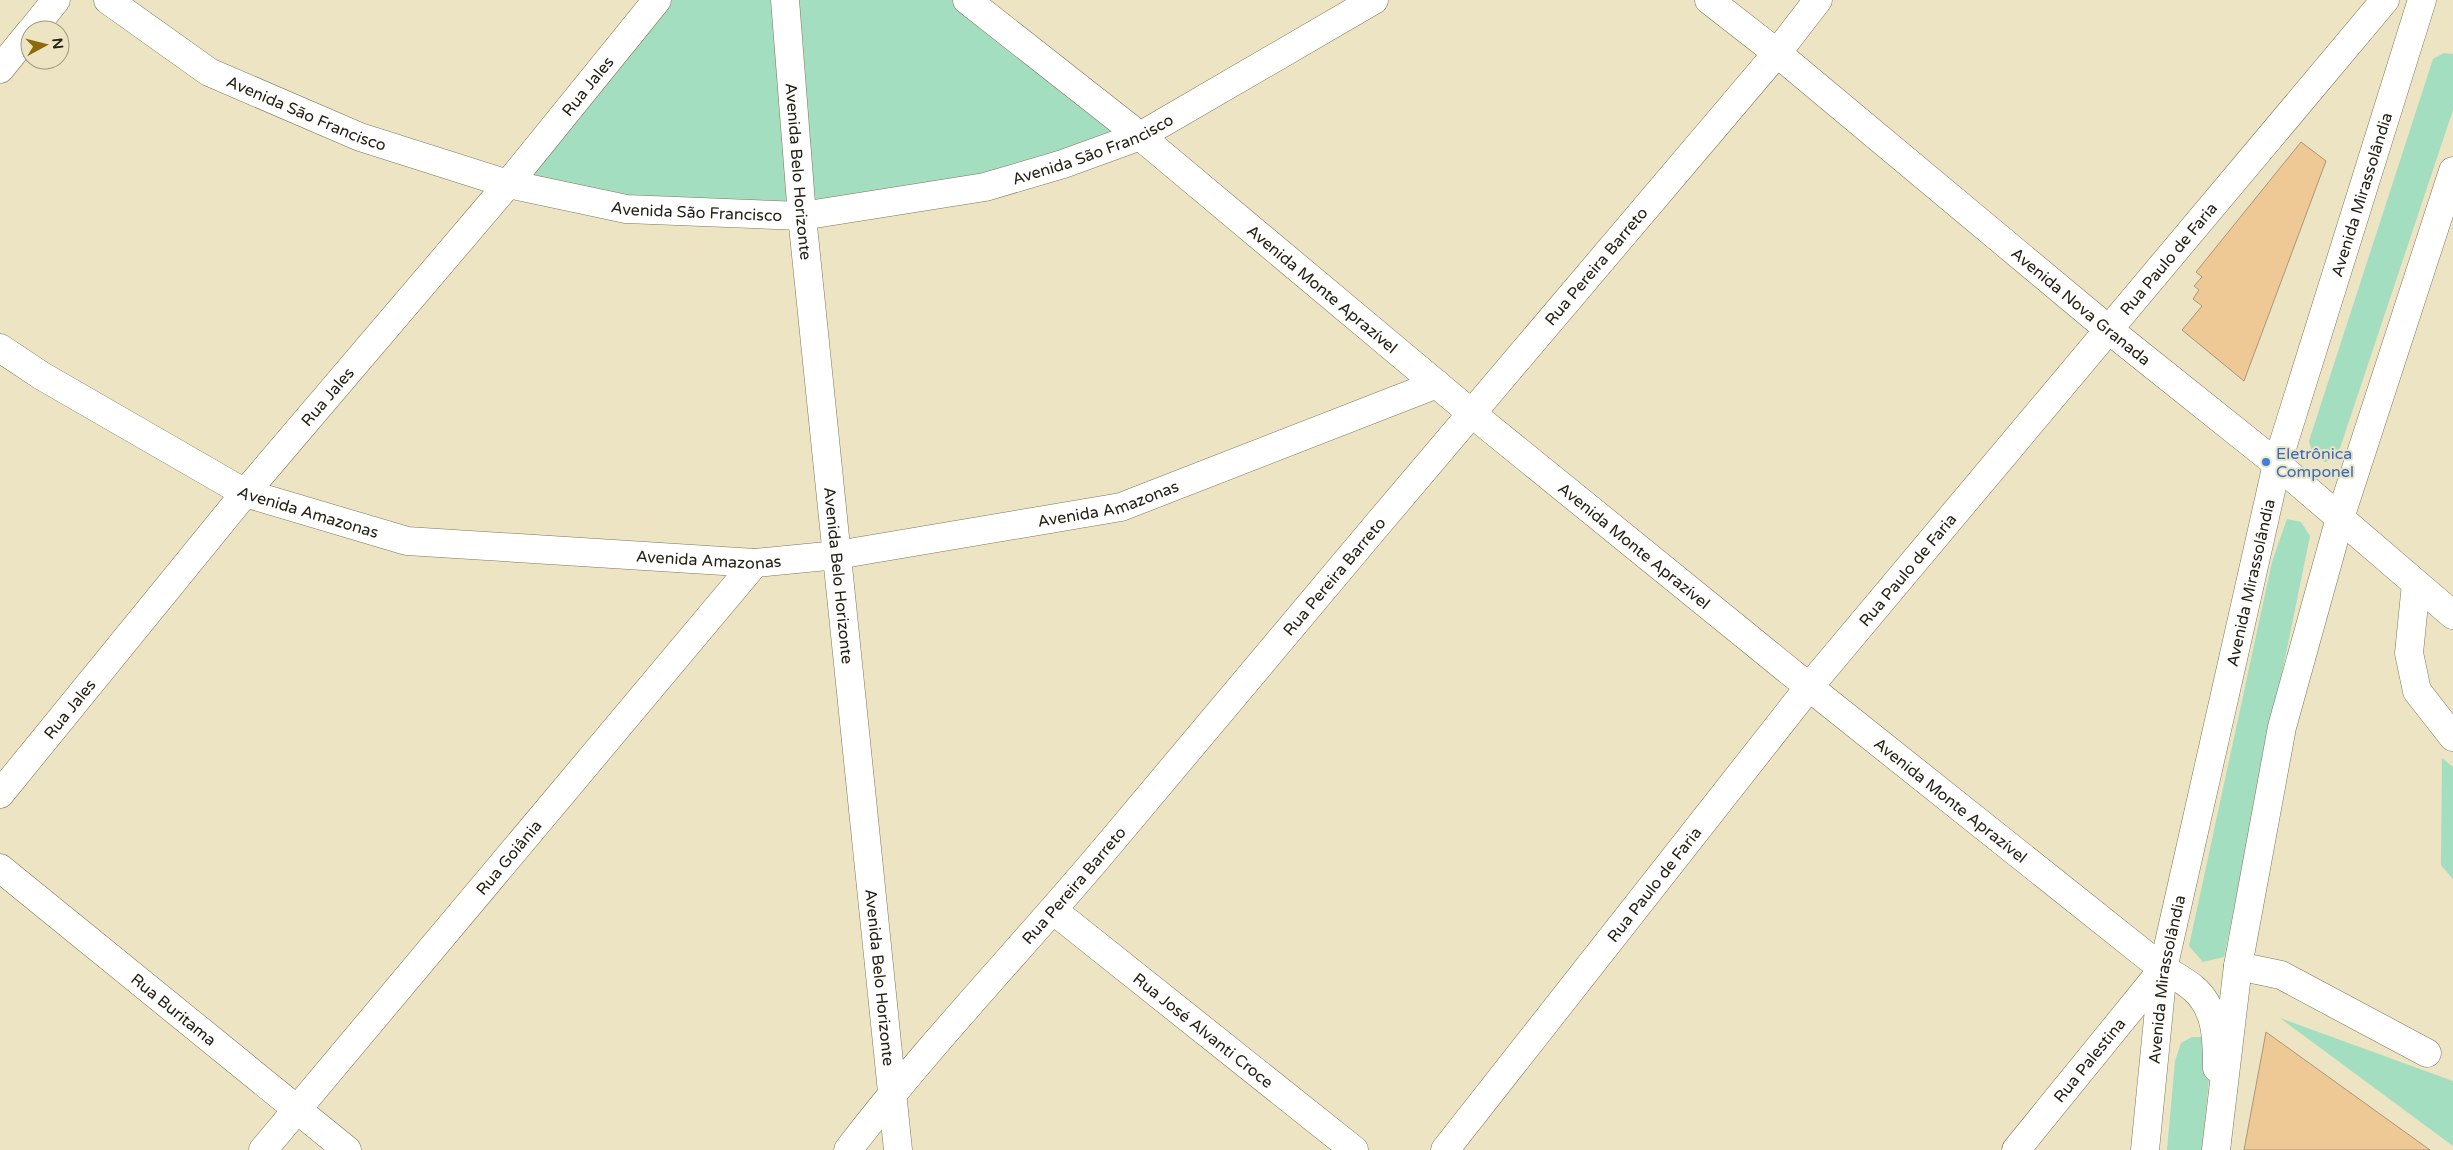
<svg xmlns="http://www.w3.org/2000/svg" width="2453" height="1150" font-family="'Varela Round',sans-serif">
<rect width="100%" height="100%" fill="#ece4c3"/>
<!-- green -->
<g fill="#a3dec0">
<polygon points="660,0 782,0 800,214 734,213 512,183"/>
<polygon points="788,0 964,0 1135,136 1062,160 805,213"/>
<polygon points="2444,53 2453,54 2453,110 2337,457 2325,462 2313,455 2309,441 2433,59"/>
<polygon points="2287,519 2301,522 2310,536 2224,957 2203,962 2189,946 2272,562"/>
<polygon points="2442,758 2453,767 2453,879 2441,865"/>
<polygon points="2280,1018 2453,1081 2453,1146"/>
<polygon points="2192,1037 2203,1037 2212,1050 2202,1150 2167,1150 2175,1061 2181,1043"/>
</g>
<!-- building -->
<g fill="#eec895" stroke="#aa967b">
<polygon points="2301,142 2326,161 2244,381 2182,330 2202,306 2193,299 2199,290 2194,286 2202,277 2196,272"/>
<polygon points="2266,1032 2430,1150 2244,1150"/>
</g>
<g fill="none" stroke-linecap="round" stroke-linejoin="round">
<defs>
<g id="minor">
<path id="s1" d="M108 0 209 72 360 137 508 184 626 209 802 216 985 187 1063 164 1140 136 1374 0"/>
<path id="s2" d="M785 0 802 216 898 1150"/>
<path id="s3" d="M967 0 1140 136 1470 412 1809 687 2163 969C2173 975 2184 980 2193 988 2217 1008 2217 1040 2217 1068"/>
<path id="s4" d="M1709 0 1777 53 2108 329 2277 464 2453 615"/>
<polyline points="32,30 56,0"/>
<polyline points="0,69 30,32"/>
<path id="s5" d="M0 348 42 376 245 493 407 541 755 563 837 555 1121 507 1437 384"/>
<polyline points="2416,584 2409,653 2417,691 2453,737"/>
<path id="s6" d="M0 794 245 493 508 184 657 0"/>
<path id="s7" d="M0 868 347 1150"/>
<path id="s8" d="M1054 911 1354 1150"/>
<polyline points="2238,966 2281,975 2427,1053"/>
<path id="s9" d="M263 1150 755 563"/>
<path id="s10" d="M848 1150C930 1043 1024 946 1111 842 1332 578 1553 315 1777 53L1818 0"/>
<path id="s11" d="M1445 1150 1809 687 2385 0"/>
<path id="s12" d="M2016 1150 2163 969"/>
</g>
<g id="major">
<path id="s13" d="M2145 1150 2163 969 2277 464 2422 0"/>
<polyline points="2216,1150 2238,966 2282,727 2340,518 2453,171"/>
</g>
</defs>
<!-- minor casing -->
<use href="#minor" stroke="#7d7658" stroke-width="29"/>
<!-- major casing -->
<use href="#major" stroke="#7d7658" stroke-width="29"/>
<!-- minor -->
<use href="#minor" stroke="#fff" stroke-width="28"/>
<!-- major -->
<use href="#major" stroke="#fff" stroke-width="28"/>
</g>
<!-- markers -->
<circle fill="#3f7fe0" stroke="#ece4c3" stroke-width="2" cx="2266" cy="462" r="5"/>
<g text-anchor="middle" stroke-width="4" stroke-linejoin="round" paint-order="stroke">
<!-- street labels -->
<g font-size="16" fill="#242115" stroke="#ece4c3">
<text dy="6" stroke="none"><textPath href="#s6" startOffset="920">Rua Jales</textPath></text>
<text dy="6" stroke="none"><textPath href="#s1" startOffset="230">Avenida São Francisco</textPath></text>
<text dy="6" stroke="none"><textPath href="#s1" startOffset="1040">Avenida São Francisco</textPath></text>
<text dy="6" stroke="none"><textPath href="#s2" startOffset="172">Avenida Belo Horizonte</textPath></text>
<text dy="6" stroke="none"><textPath href="#s13" startOffset="982">Avenida Mirassolândia</textPath></text>
<text dy="6" stroke="none"><textPath href="#s1" startOffset="635">Avenida São Francisco</textPath></text>
<text dy="6" stroke="none"><textPath href="#s11" startOffset="1148">Rua Paulo de Faria</textPath></text>
<text dy="6" stroke="none"><textPath href="#s10" startOffset="1158">Rua Pereira Barreto</textPath></text>
<text dy="6" stroke="none"><textPath href="#s3" startOffset="458">Avenida Monte Aprazível</textPath></text>
<text dy="6" stroke="none"><textPath href="#s4" startOffset="482">Avenida Nova Granada</textPath></text>
<text dy="6" stroke="none"><textPath href="#s6" startOffset="515">Rua Jales</textPath></text>
<text dy="6" stroke="none"><textPath href="#s5" startOffset="1161">Avenida Amazonas</textPath></text>
<text dy="6" stroke="none"><textPath href="#s5" startOffset="351">Avenida Amazonas</textPath></text>
<text dy="6" stroke="none"><textPath href="#s3" startOffset="862">Avenida Monte Aprazível</textPath></text>
<text dy="6" stroke="none"><textPath href="#s5" startOffset="756">Avenida Amazonas</textPath></text>
<text dy="6" stroke="none"><textPath href="#s11" startOffset="742">Rua Paulo de Faria</textPath></text>
<text dy="6" stroke="none"><textPath href="#s2" startOffset="578">Avenida Belo Horizonte</textPath></text>
<text dy="6" stroke="none"><textPath href="#s10" startOffset="752">Rua Pereira Barreto</textPath></text>
<text dy="6" stroke="none"><textPath href="#s13" startOffset="578">Avenida Mirassolândia</textPath></text>
<text dy="6" stroke="none"><textPath href="#s6" startOffset="110">Rua Jales</textPath></text>
<text dy="6" stroke="none"><textPath href="#s3" startOffset="1268">Avenida Monte Aprazível</textPath></text>
<text dy="6" stroke="none"><textPath href="#s9" startOffset="382">Rua Goiânia</textPath></text>
<text dy="6" stroke="none"><textPath href="#s11" startOffset="338">Rua Paulo de Faria</textPath></text>
<text dy="6" stroke="none"><textPath href="#s10" startOffset="348">Rua Pereira Barreto</textPath></text>
<text dy="6" stroke="none"><textPath href="#s2" startOffset="982">Avenida Belo Horizonte</textPath></text>
<text dy="6" stroke="none"><textPath href="#s13" startOffset="172">Avenida Mirassolândia</textPath></text>
<text dy="6" stroke="none"><textPath href="#s7" startOffset="224">Rua Buritama</textPath></text>
<text dy="6" stroke="none"><textPath href="#s8" startOffset="191">Rua José Alvanti Croce</textPath></text>
<text dy="6" stroke="none"><textPath href="#s12" startOffset="116">Rua Palestina</textPath></text>
</g>
<!-- shop labels -->
<g font-size="16" fill="#366cbe" stroke="#ece4c3" text-anchor="start">
<text x="2276" y="459">Eletrônica<tspan x="2276" dy="18">Componel</tspan></text>
</g>
</g>
<!-- north arrow -->
<g transform="translate(45 45) rotate(83)"><circle r="24" fill="#ece4c3" stroke="#9c967d"/>
<path d="M0-4L9 19L0 12L-9 19Z" fill="#8d6a0c"/>
<text y="-8" font-size="14" font-weight="bold" text-anchor="middle" fill="#242115">N</text>
</g>
</svg>
